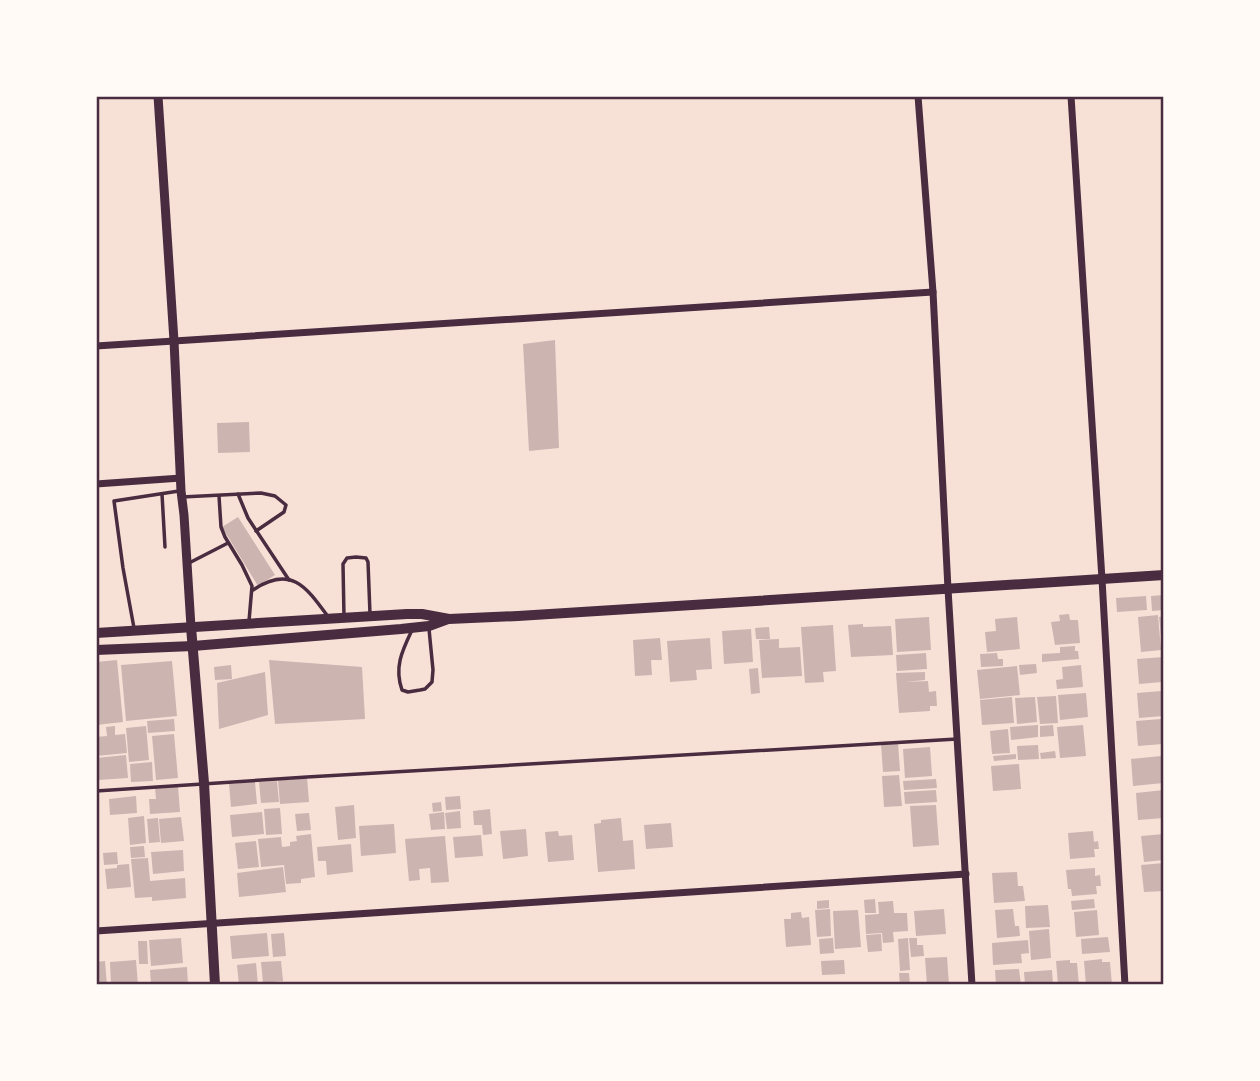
<svg xmlns="http://www.w3.org/2000/svg" width="1260" height="1081" font-family="Barlow,sans-serif">
<rect width="100%" height="100%" fill="#f7e1d7"/>
<!-- building -->
<g fill="#ccb4b1">
<polygon points="555,340 559,448 529,451 523,344"/>
<polygon points="249,422 250,452 218,453 217,423"/>
<polygon points="238,517 275,575 258,586 222,527"/>
<polygon points="1164,595 1164,610 1152,611 1151,596"/>
<polygon points="1146,596 1147,610 1117,612 1116,598"/>
<polygon points="1069,614 1070,620 1078,620 1080,643 1055,645 1051,622 1060,621 1059,615"/>
<polygon points="1158,615 1161,650 1141,652 1138,617"/>
<polygon points="1164,616 1164,643 1162,644 1159,617"/>
<polygon points="929,617 931,650 897,652 895,619"/>
<polygon points="1017,617 1020,649 987,652 985,632 996,631 995,619"/>
<polygon points="863,624 863,627 891,626 893,655 851,657 848,625"/>
<polygon points="833,625 836,671 823,672 824,682 805,683 801,627"/>
<polygon points="769,627 770,639 756,639 755,628"/>
<polygon points="751,629 753,662 724,664 722,631"/>
<polygon points="660,638 662,660 651,660 652,675 635,676 633,640"/>
<polygon points="710,638 712,669 696,670 697,680 670,682 667,641"/>
<polygon points="779,639 779,648 800,647 802,676 762,678 759,640"/>
<polygon points="1075,646 1075,651 1078,651 1079,659 1042,662 1042,654 1060,653 1060,647"/>
<polygon points="926,653 927,669 897,671 896,655"/>
<polygon points="997,653 998,659 1003,659 1003,666 981,667 980,654"/>
<polygon points="1164,657 1164,668 1161,668 1162,682 1139,684 1137,659"/>
<polygon points="117,660 123,722 96,725 96,662"/>
<polygon points="269,660 362,667 365,719 275,724"/>
<polygon points="172,661 177,716 126,721 121,665"/>
<polygon points="1036,664 1037,673 1020,675 1019,665"/>
<polygon points="231,665 232,679 215,680 214,667"/>
<polygon points="1081,665 1083,687 1057,689 1056,680 1063,679 1062,667"/>
<polygon points="1017,666 1020,695 980,699 977,670"/>
<polygon points="758,668 760,693 751,694 749,669"/>
<polygon points="265,672 268,715 219,729 217,683"/>
<polygon points="925,672 925,680 905,682 928,681 929,692 936,691 937,706 930,706 930,711 899,713 896,673"/>
<polygon points="1161,691 1163,716 1139,718 1137,693"/>
<polygon points="1086,693 1088,717 1060,720 1058,695"/>
<polygon points="1056,696 1058,723 1040,724 1037,697"/>
<polygon points="1012,697 1014,723 982,725 980,700"/>
<polygon points="1035,697 1037,722 1017,724 1015,698"/>
<polygon points="174,719 175,731 148,733 147,721"/>
<polygon points="1161,719 1163,744 1138,746 1136,721"/>
<polygon points="1038,725 1038,737 1011,740 1010,727"/>
<polygon points="1053,725 1054,736 1040,737 1040,726"/>
<polygon points="1083,725 1086,756 1060,758 1057,727"/>
<polygon points="115,726 115,735 125,734 127,753 96,756 96,737 107,736 106,727"/>
<polygon points="146,726 149,760 129,762 126,728"/>
<polygon points="1008,729 1010,753 992,754 990,731"/>
<polygon points="174,734 178,778 156,780 152,736"/>
<polygon points="898,743 900,771 883,772 881,744"/>
<polygon points="1038,745 1039,759 1018,760 1017,746"/>
<polygon points="930,747 932,776 905,778 903,749"/>
<polygon points="1055,751 1056,758 1041,759 1040,753"/>
<polygon points="1016,754 1016,759 994,761 993,756"/>
<polygon points="126,755 128,778 98,780 96,758"/>
<polygon points="1161,756 1163,783 1133,786 1131,759"/>
<polygon points="152,762 153,781 131,782 130,764"/>
<polygon points="1019,764 1021,789 993,791 991,766"/>
<polygon points="899,775 902,806 884,807 882,776"/>
<polygon points="307,777 309,802 280,804 278,779"/>
<polygon points="936,779 937,788 904,790 903,781"/>
<polygon points="277,781 279,802 261,803 259,782"/>
<polygon points="255,782 257,804 231,807 229,784"/>
<polygon points="178,786 180,812 150,814 149,799 156,799 155,788"/>
<polygon points="936,790 937,802 905,804 904,792"/>
<polygon points="1164,790 1164,818 1138,820 1136,793"/>
<polygon points="136,796 137,813 110,815 109,799"/>
<polygon points="460,796 461,809 446,810 445,797"/>
<polygon points="441,802 442,811 433,812 432,803"/>
<polygon points="354,805 356,838 338,840 335,807"/>
<polygon points="936,805 939,845 913,847 910,806"/>
<polygon points="280,808 282,834 266,835 264,809"/>
<polygon points="490,809 492,834 483,835 482,825 474,825 473,811"/>
<polygon points="460,811 461,828 447,829 445,813"/>
<polygon points="262,812 264,834 232,837 230,815"/>
<polygon points="444,812 445,829 431,830 429,814"/>
<polygon points="309,813 311,830 297,831 295,814"/>
<polygon points="144,816 146,843 130,845 128,818"/>
<polygon points="181,817 184,841 161,843 159,819"/>
<polygon points="158,818 160,842 149,843 147,819"/>
<polygon points="621,818 623,841 633,840 635,869 598,872 594,824 601,823 601,820"/>
<polygon points="671,823 673,847 646,849 644,825"/>
<polygon points="394,824 396,853 361,856 359,826"/>
<polygon points="526,829 528,856 503,859 500,831"/>
<polygon points="558,831 559,836 572,835 574,860 548,862 545,832"/>
<polygon points="1093,831 1094,842 1098,841 1099,849 1094,849 1095,857 1070,859 1068,833"/>
<polygon points="311,834 315,877 301,879 301,883 286,884 284,865 261,867 258,839 281,837 282,847 290,846 290,842 297,841 296,836"/>
<polygon points="1164,834 1164,860 1144,862 1141,836"/>
<polygon points="481,835 483,856 455,858 453,837"/>
<polygon points="445,836 449,882 431,883 430,868 419,869 420,880 409,881 405,839"/>
<polygon points="256,841 259,867 238,869 235,843"/>
<polygon points="351,844 353,872 327,875 326,861 318,861 317,847"/>
<polygon points="144,846 145,857 131,858 130,847"/>
<polygon points="183,850 184,871 153,874 151,852"/>
<polygon points="117,852 118,864 104,865 103,853"/>
<polygon points="148,858 150,881 185,878 186,898 152,901 152,897 135,898 131,859"/>
<polygon points="1164,863 1164,891 1144,892 1141,865"/>
<polygon points="129,864 131,887 107,889 105,869 117,868 117,865"/>
<polygon points="283,867 286,892 239,897 237,873"/>
<polygon points="1095,868 1095,876 1100,875 1101,886 1096,886 1097,894 1072,896 1071,889 1068,889 1066,870"/>
<polygon points="1017,872 1018,886 1023,886 1025,901 994,903 992,873"/>
<polygon points="875,899 876,913 865,913 864,900"/>
<polygon points="1094,899 1095,908 1072,910 1071,901"/>
<polygon points="829,900 829,908 817,909 817,901"/>
<polygon points="893,901 894,913 907,913 908,931 893,932 894,942 883,943 882,933 866,934 865,915 879,914 878,902"/>
<polygon points="1048,905 1050,927 1026,928 1025,906"/>
<polygon points="830,909 831,936 817,937 815,910"/>
<polygon points="944,909 946,934 916,936 914,911"/>
<polygon points="1013,909 1015,926 1019,926 1020,936 997,938 995,910"/>
<polygon points="858,910 861,947 835,949 833,911"/>
<polygon points="1097,910 1099,935 1076,937 1074,912"/>
<polygon points="801,912 802,918 809,917 811,945 786,947 784,919 791,919 791,913"/>
<polygon points="1049,929 1051,958 1031,960 1029,931"/>
<polygon points="267,933 269,956 232,959 230,936"/>
<polygon points="284,933 286,956 273,957 271,934"/>
<polygon points="881,934 882,951 868,952 866,935"/>
<polygon points="1108,937 1110,952 1082,954 1081,939"/>
<polygon points="181,938 183,963 151,966 149,940"/>
<polygon points="833,938 834,953 820,954 819,939"/>
<polygon points="908,938 910,970 900,971 898,939"/>
<polygon points="909,938 917,938 917,945 923,945 924,956 911,957"/>
<polygon points="1028,940 1029,953 1021,954 1022,963 993,965 992,943"/>
<polygon points="138,941 147,941 148,964 139,964"/>
<polygon points="947,957 949,985 927,985 925,958"/>
<polygon points="1102,959 1102,962 1110,962 1112,985 1086,985 1084,961"/>
<polygon points="136,960 138,985 111,985 110,962"/>
<polygon points="844,960 845,974 822,975 821,961"/>
<polygon points="1070,960 1070,963 1077,963 1079,985 1058,985 1056,961"/>
<polygon points="105,961 107,985 96,985 96,962"/>
<polygon points="281,961 283,981 263,983 261,962"/>
<polygon points="256,963 258,985 239,985 237,965"/>
<polygon points="187,967 188,985 151,985 150,970"/>
<polygon points="1019,969 1021,985 996,985 995,970"/>
<polygon points="1052,970 1053,985 1025,985 1024,972"/>
<polygon points="899,973 909,973 910,985 900,985"/>
</g>
<g fill="none" stroke-linecap="round" stroke-linejoin="round">
<!-- service -->
<g stroke="#4a2c40" stroke-width="3.5">
<polyline points="162,494 165,547"/>
<polyline points="238,494 248,518 289,580"/>
<polyline points="219,496 221,527 225,537 242,565 252,586 249,621"/>
<polyline points="182,497 261,493 275,496 286,505 284,512 256,531"/>
<polyline points="189,563 228,543"/>
<path d="M253 590C292 564 307 588 329 618"/>
<polyline points="344,617 343,564 347,558 356,557 366,558 368,562 370,614"/>
<polyline points="134,628 123,568 114,501 179,491"/>
<path d="M412 630C402 651 394 667 402 690L408 692 420 690 425 689 432 682 433 670 429 629"/>
<polyline points="96,791 307,777 957,739"/>
</g>
<!-- minor -->
<g stroke="#4a2c40" stroke-width="7">
<polyline points="918,96 933,292 948,589 972,985"/>
<polyline points="1071,96 1102,579 1125,985"/>
<polyline points="96,346 933,292"/>
<polyline points="96,484 181,478"/>
<polyline points="96,931 966,874"/>
</g>
<!-- tertiary -->
<polyline stroke="#4a2c40" stroke-width="9" points="158,96 174,341 181,491 184,515 191,627"/>
<!-- secondary -->
<g stroke="#4a2c40" stroke-width="10">
<polyline points="191,627 204,783 215,985"/>
<polyline points="96,633 407,614 422,614 449,619 518,616 1164,575"/>
<polyline points="96,650 193,646 401,629 429,626 448,619"/>
</g>
</g>
<!-- border -->
<rect width="1260" height="1081" fill="none" stroke="#fffaf5" stroke-width="196"/>
<rect x="98" y="98" width="1064" height="885" fill="none" stroke="#4a2c40" stroke-width="2.5"/>
</svg>
